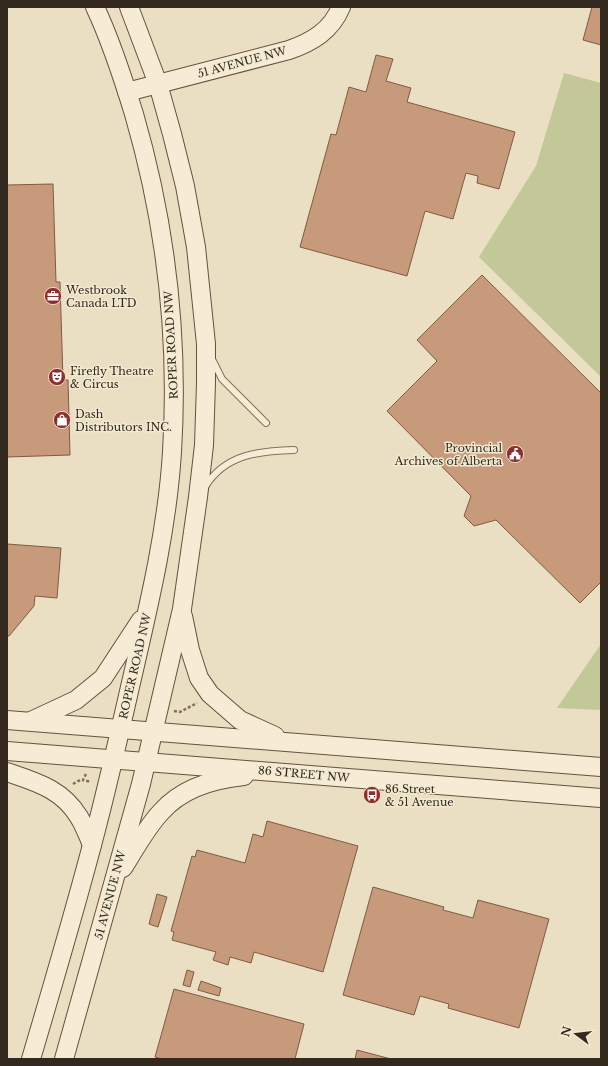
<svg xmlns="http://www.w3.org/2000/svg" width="608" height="1066" font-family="'Libre Baskerville',serif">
<rect width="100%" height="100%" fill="#eadfc2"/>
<!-- green -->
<g fill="#c2c897">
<polygon points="564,73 601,83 601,377 479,257 536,166"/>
<polygon points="601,644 601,710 557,708"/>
</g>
<!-- building -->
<g fill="#c69a7b" stroke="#805b42">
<polygon points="592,7 601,7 601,45 583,40"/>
<polygon points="376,55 393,59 386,81 411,88 407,102 515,132 499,189 477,183 478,176 466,173 453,219 425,211 407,276 300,247 331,134 336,135 349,87 366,92"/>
<polygon points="53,184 56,282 60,282 63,380 68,380 70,455 7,457 7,185"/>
<polygon points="482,275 601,393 601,582 580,603 496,520 474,526 464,516 471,496 387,411 437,361 417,340"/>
<polygon points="7,544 61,548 57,598 35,596 34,606 9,636 7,636"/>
<polygon points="267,821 358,846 323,972 254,952 251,963 230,957 228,965 213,960 216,952 172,940 174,932 171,931 192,856 195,857 197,850 245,863 253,834 263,837"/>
<polygon points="373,887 444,907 443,910 473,918 478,900 549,919 519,1028 448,1008 449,1004 420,996 414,1015 343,995"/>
<polygon points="157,894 167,897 158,927 149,924"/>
<polygon points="187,970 194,972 190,987 183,985"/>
<polygon points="201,981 221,988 219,996 198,990"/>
<polygon points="174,989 304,1024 295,1059 162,1059 155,1057"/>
<polygon points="357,1050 391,1059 355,1059"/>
</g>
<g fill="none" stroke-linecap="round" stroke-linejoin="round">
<defs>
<g id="lane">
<polyline points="212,359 222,379 266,423"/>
<path d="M205 487C225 454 259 451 294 450"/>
</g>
<g id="secondary">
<path d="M127 92 289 50C312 42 331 31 341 7"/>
<polyline points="183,616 190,650 199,678 210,694 240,720 275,736"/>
<polyline points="7,720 601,767"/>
<polyline points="31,721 76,700 103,678 141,620"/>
<polyline points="7,751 601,798"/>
<path d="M7 772C36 782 62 789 79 817 84 825 88 835 92 845"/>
<path d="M123 868C135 849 146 828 161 812 182 788 214 779 244 776"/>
<path d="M31 1059C52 988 73 917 92 845 106 793 118 740 130 687 148 609 167 532 172 452 179 338 166 224 134 114 123 78 111 41 95 7"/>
<polyline points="64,1059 141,784 182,609 198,497 204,445 206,383 206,344 196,247 185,186 172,134 158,84 129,7"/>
</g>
</defs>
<!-- lane casing -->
<use href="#lane" stroke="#83705b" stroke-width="8"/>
<!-- secondary casing -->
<use href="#secondary" stroke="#65523e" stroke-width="20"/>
<!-- path -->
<g stroke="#83705b" stroke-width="2.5" stroke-dasharray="3 2" stroke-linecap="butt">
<polyline points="174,711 180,712 197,703"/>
<polyline points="86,774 83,780 91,782"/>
<polyline points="73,784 78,781 83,780"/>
</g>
<!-- lane -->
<use href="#lane" stroke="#f6ecd5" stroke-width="6"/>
<!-- secondary -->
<use href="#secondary" stroke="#f6ecd5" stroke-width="18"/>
</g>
<!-- icons -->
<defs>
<symbol id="office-disc" viewBox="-11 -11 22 22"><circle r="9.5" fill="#8e2f2f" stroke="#f2e9d1"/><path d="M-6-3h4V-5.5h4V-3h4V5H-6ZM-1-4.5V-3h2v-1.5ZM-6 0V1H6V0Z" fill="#fff"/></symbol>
<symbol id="theatre-disc" viewBox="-11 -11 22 22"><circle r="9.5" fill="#8e2f2f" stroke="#f2e9d1"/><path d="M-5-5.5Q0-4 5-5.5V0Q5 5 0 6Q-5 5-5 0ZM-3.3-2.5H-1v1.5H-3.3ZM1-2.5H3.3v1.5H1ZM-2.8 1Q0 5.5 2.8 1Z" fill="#fff"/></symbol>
<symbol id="shop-disc" viewBox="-11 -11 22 22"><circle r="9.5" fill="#8e2f2f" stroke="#f2e9d1"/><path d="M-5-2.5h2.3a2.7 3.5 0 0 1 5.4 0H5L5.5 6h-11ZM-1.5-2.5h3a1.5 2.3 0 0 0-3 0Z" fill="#fff"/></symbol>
<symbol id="civic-disc" viewBox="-11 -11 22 22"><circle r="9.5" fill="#8e2f2f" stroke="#f2e9d1"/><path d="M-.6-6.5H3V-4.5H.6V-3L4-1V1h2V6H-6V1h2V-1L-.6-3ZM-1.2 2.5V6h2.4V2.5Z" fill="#fff"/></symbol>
<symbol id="bus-disc" viewBox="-11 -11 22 22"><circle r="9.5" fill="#8e2f2f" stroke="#f2e9d1"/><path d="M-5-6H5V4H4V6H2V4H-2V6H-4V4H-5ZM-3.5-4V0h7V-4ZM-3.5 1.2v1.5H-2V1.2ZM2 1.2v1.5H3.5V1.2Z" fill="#fff"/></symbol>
</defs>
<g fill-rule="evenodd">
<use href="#office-disc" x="43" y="286" width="20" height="20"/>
<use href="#theatre-disc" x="47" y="367" width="20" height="20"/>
<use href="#shop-disc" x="52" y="410" width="20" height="20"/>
<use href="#civic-disc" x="505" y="444" width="20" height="20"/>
<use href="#bus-disc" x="362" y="785" width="20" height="20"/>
</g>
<g text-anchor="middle" stroke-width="3" stroke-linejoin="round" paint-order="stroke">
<!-- street labels -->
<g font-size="11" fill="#34291e" stroke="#f2e9d1">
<text transform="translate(242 62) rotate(-15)" y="4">51 AVENUE NW</text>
<text transform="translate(171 345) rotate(-93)" y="4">ROPER ROAD NW</text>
<text transform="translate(135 666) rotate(-77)" y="4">ROPER ROAD NW</text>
<text transform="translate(304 774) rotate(5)" y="4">86 STREET NW</text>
<text transform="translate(110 895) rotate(-75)" y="4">51 AVENUE NW</text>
</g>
<!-- poi labels -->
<g font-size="11" fill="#34291e" stroke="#f2e9d1" text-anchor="start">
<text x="66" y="294">Westbrook<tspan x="66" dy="13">Canada LTD</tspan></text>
<text x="70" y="375">Firefly Theatre<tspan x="70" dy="13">&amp; Circus</tspan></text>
<text x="75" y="418">Dash<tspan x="75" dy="13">Distributors INC.</tspan></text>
<text x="502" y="452" text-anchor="end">Provincial<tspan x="502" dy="13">Archives of Alberta</tspan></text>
<text x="385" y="793">86 Street<tspan x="385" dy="13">&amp; 51 Avenue</tspan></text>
</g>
</g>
<!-- border -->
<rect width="608" height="1066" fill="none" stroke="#34291e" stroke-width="16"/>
<!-- north arrow -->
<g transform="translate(576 1034) rotate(285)" stroke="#f2e9d1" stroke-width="3" paint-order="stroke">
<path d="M0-3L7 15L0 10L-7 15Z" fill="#34291e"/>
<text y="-6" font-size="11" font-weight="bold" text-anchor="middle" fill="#34291e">N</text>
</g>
</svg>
